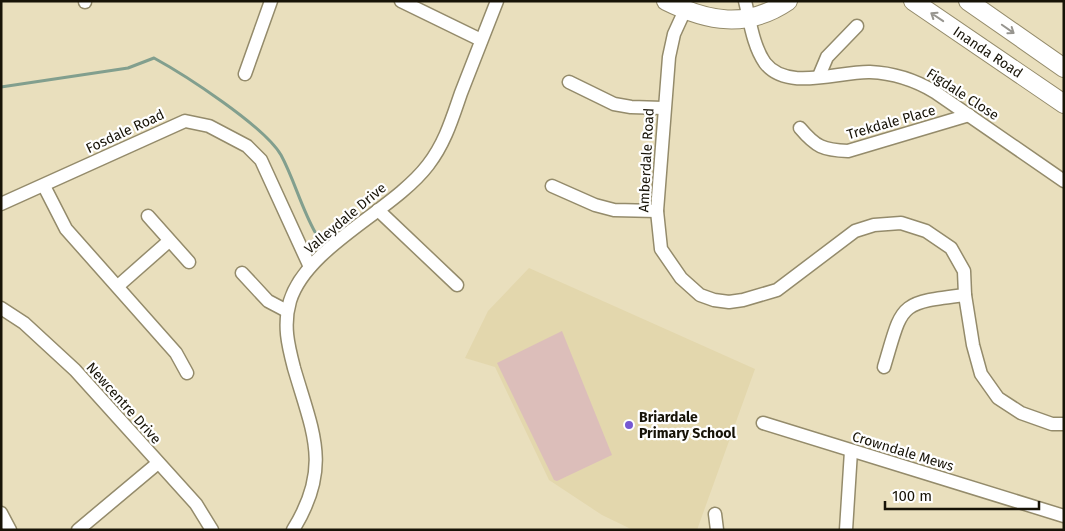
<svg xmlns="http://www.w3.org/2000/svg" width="1065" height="531" font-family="'Fira Sans',sans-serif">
<rect width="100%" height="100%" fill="#e9dfbd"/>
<!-- built -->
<polygon fill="#e3d7ad" points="529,268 755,369 697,530 633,530 602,515 549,480 495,367 465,358 488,311"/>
<!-- green -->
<polygon fill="#dcbeba" points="562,331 612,455 557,481 554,480 497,363"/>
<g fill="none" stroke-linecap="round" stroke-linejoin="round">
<!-- stream -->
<path stroke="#829f8e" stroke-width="3" d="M1 87 128 68 154 58C185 75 264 126 281 155 294 179 301 207 315 232"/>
<defs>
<g id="street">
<polyline points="85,1 85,2"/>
<polyline points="401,1 481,40"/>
<path d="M745 1C750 21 753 46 765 63 787 92 839 71 870 72 894 73 915 80 935 92L1064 181"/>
<polyline points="685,10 674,34 669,57 657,211 661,249 681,278 700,295 714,300 729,302 743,300 777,290 855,231 874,225 901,223 926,231 951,248 964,271 965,295 973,345 981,374 998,398 1021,413 1052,424 1064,424"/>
<polyline points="245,74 271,1"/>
<polyline points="819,76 827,57 857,26"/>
<polyline points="569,82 614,104 631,107 663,108"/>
<path d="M800 128C816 147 823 150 848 151L969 115"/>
<polyline points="44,186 66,229 176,353 187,373"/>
<polyline points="552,186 595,205 614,210 657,211"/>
<polyline points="1,204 185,121 209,126 247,146 261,160 310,267"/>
<polyline points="378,210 457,285"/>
<polyline points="148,216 189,262"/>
<polyline points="242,273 268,301 287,311"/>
<polyline points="118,286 169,241"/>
<polyline points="1,308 24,323 75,370 196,504 212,530"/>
<path d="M884 367C903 304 897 303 965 295"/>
<polyline points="763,423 1064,516"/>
<polyline points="1,513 10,530"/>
<polyline points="715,514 717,530"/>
<polyline points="78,530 158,463"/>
<path d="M293 530C332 467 313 433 294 368 288 345 283 325 290 301 307 246 393 211 428 165 445 143 452 119 461 93 473 62 485 32 497 1"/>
<polyline points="846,530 851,451"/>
</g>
<g id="secondary">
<path d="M666 1C708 22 747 29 788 1"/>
<polyline points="913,1 1064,104"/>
<polyline points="968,1 1064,68"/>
</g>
</defs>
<!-- street casing -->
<use href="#street" stroke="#948b6b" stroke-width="15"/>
<!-- secondary casing -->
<use href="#secondary" stroke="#948b6b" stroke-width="20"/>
<!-- street -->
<use href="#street" stroke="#fff" stroke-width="12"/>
<!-- secondary -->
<use href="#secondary" stroke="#fff" stroke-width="18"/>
</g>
<!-- one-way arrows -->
<defs><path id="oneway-shaft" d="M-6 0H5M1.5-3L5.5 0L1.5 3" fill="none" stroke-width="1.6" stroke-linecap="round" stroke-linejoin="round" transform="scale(1.25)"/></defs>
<g stroke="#97958f">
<use href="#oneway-shaft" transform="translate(937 17) rotate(-146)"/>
<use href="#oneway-shaft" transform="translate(1008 29) rotate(35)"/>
</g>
<!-- markers -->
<circle fill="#7658d2" stroke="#fff" stroke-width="2" cx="629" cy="425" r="5"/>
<g text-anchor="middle" stroke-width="4.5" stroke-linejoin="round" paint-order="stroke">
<!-- street labels -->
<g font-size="14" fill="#171307" stroke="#fff">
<text transform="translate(988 52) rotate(34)" y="5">Inanda Road</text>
<text transform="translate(963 94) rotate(33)" y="5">Figdale Close</text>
<text transform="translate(891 122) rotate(-16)" y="5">Trekdale Place</text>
<text transform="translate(125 131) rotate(-25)" y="5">Fosdale Road</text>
<text transform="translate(646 160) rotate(-87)" y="5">Amberdale Road</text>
<text transform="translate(345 218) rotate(-40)" y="5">Valleydale Drive</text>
<text transform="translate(124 403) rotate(48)" y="5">Newcentre Drive</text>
<text transform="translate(903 451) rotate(17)" y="5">Crowndale Mews</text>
</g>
<!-- poi labels -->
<g font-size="14" font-weight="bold" fill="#171307" stroke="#fff" text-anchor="start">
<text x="639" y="422">Briardale<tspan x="639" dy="16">Primary School</tspan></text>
</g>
</g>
<!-- border -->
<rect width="1065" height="531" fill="none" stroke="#171307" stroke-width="5"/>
<!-- scale -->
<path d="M885 501v8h154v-8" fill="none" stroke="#171307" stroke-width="2.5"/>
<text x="892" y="501" font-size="15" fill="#171307" stroke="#ffffff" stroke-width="4" paint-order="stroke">100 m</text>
</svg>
